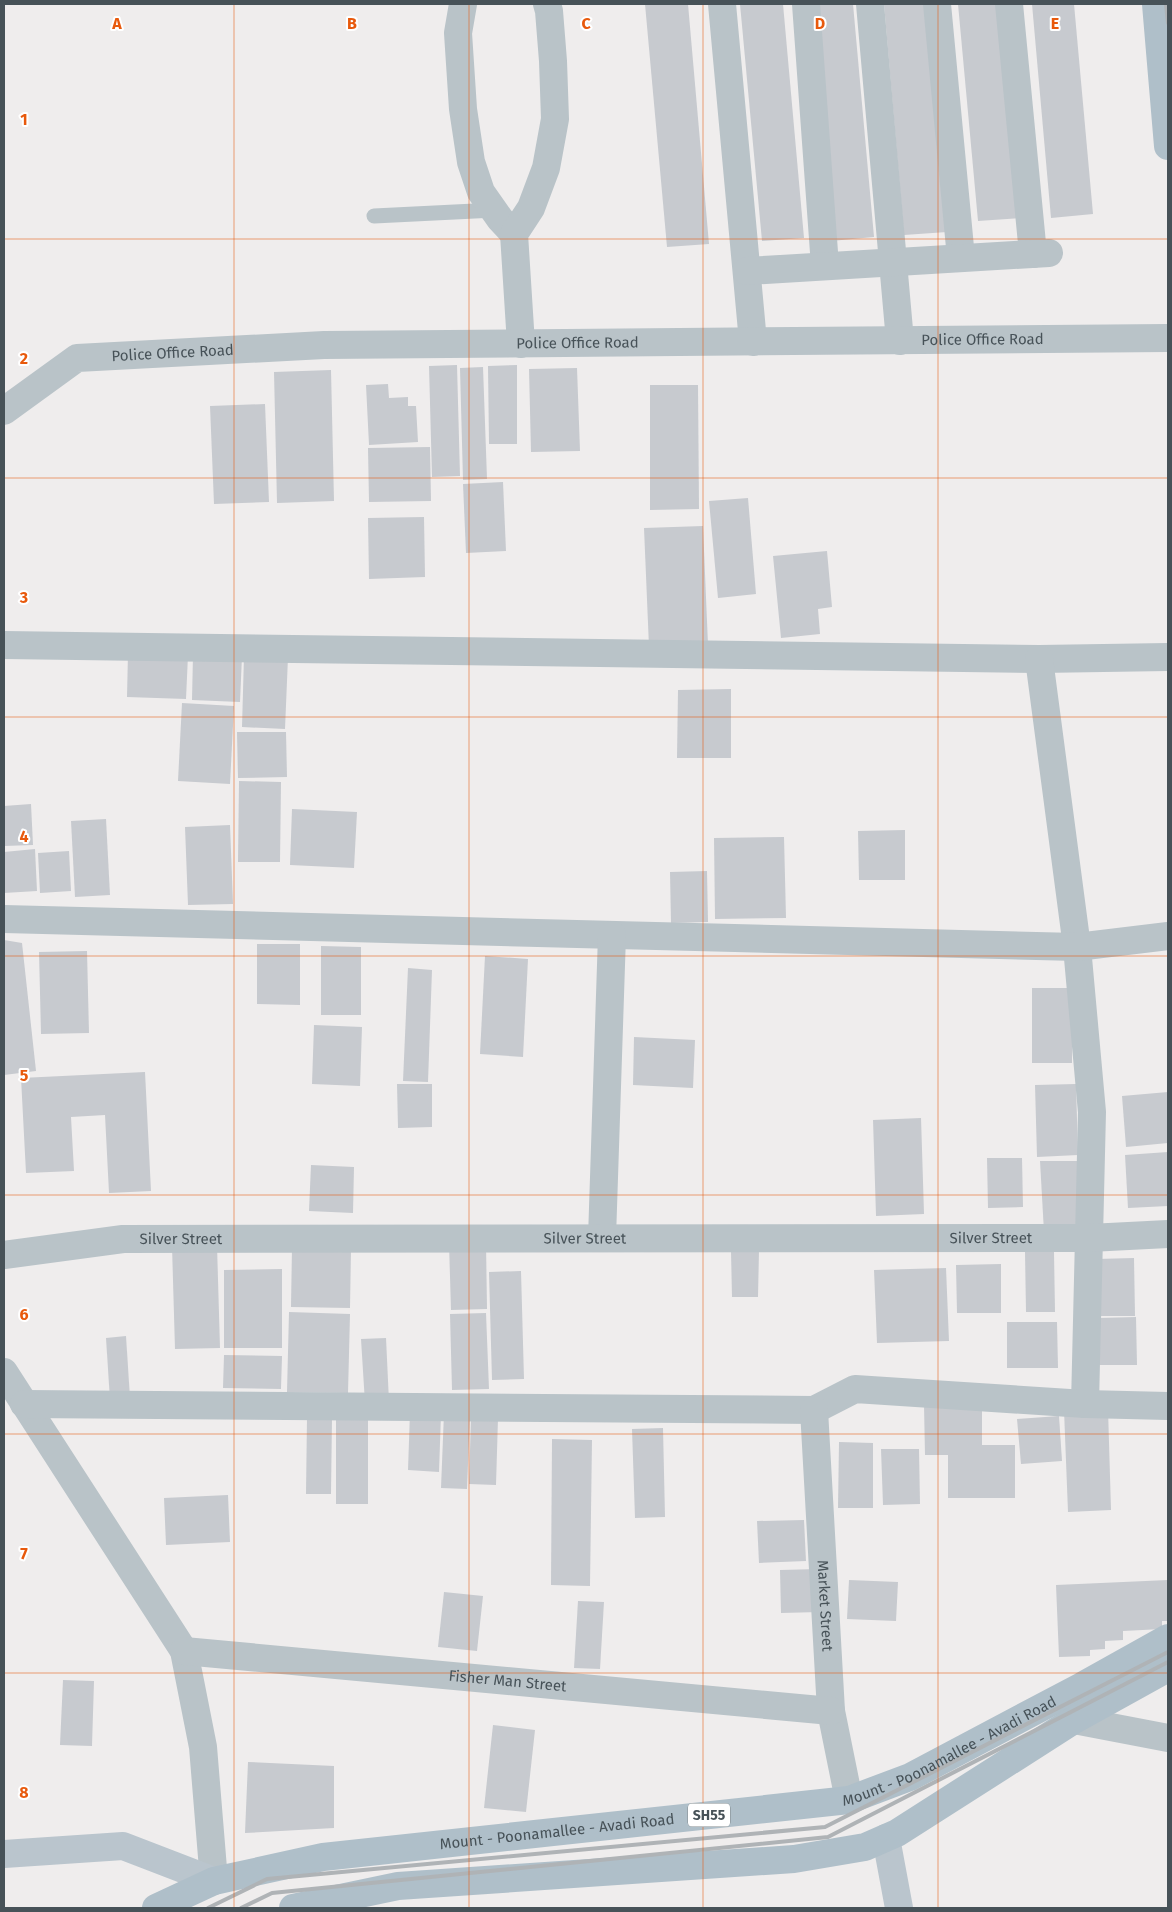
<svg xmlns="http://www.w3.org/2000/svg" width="1172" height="1912" font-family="'Fira Sans',sans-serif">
<rect width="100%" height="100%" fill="#efeded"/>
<!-- building -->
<g fill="#c7cacf">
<polygon points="645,4 688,4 709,244 667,247"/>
<polygon points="740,4 783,4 804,238 762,241"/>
<polygon points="810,4 853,4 874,237 831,241"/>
<polygon points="884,4 926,4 947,232 904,235"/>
<polygon points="958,4 1001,4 1020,218 978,221"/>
<polygon points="1032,4 1074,4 1093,214 1051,218"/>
<polygon points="457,365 460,476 432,477 429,366"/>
<polygon points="517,365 517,444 489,444 488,366"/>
<polygon points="483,367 487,479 463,480 460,368"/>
<polygon points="577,368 580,451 531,452 529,369"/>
<polygon points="331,370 334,501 277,503 274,372"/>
<polygon points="388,384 389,398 408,397 408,406 416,406 418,442 369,445 366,385"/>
<polygon points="650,385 698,385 699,509 650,510"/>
<polygon points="265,404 269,502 214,504 210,406"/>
<polygon points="430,447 431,501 369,502 368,448"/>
<polygon points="503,482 506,551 466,553 463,484"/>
<polygon points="748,498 756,594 718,598 709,501"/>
<polygon points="424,517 425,577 369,579 368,518"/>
<polygon points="703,526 708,645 649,647 644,528"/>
<polygon points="827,551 832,607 818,609 820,634 781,638 773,556"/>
<polygon points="128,653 188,655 186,699 127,697"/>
<polygon points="193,655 242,656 240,702 192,700"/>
<polygon points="244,656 288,657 285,729 242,727"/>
<polygon points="731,689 731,758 677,758 678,690"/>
<polygon points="182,703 234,706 230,784 178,781"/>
<polygon points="237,732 286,732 287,777 238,778"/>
<polygon points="239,781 281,782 280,862 238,862"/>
<polygon points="31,804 33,845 4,846 4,806"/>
<polygon points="292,809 357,812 354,868 290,865"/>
<polygon points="106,819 110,895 75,897 71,821"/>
<polygon points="230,825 233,904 188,905 185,827"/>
<polygon points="905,830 905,880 859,880 858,831"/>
<polygon points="784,837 786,918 715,919 714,838"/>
<polygon points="35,849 37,891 4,893 4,852"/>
<polygon points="69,851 71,891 40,893 38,853"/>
<polygon points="707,871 708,922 671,923 670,872"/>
<polygon points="4,940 22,943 36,1071 4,1075"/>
<polygon points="257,944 300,944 300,1005 257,1004"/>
<polygon points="321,946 361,947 361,1015 321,1015"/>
<polygon points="87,951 89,1033 41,1034 39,952"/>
<polygon points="485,956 528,959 523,1057 480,1054"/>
<polygon points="408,968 432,970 428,1082 403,1081"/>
<rect x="1032" y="988" width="40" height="75"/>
<polygon points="314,1025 362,1027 360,1086 312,1084"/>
<polygon points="634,1037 695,1040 693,1088 633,1085"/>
<polygon points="145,1072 151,1191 109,1193 105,1115 71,1117 74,1171 26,1173 21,1078"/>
<polygon points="397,1084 432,1084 432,1127 398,1128"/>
<polygon points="1076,1084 1078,1155 1037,1157 1035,1085"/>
<polygon points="1168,1092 1168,1143 1126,1147 1122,1096"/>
<polygon points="921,1118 924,1214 876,1216 873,1120"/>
<polygon points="1168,1152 1168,1206 1128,1208 1125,1155"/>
<polygon points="987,1158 1022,1158 1023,1207 988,1208"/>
<polygon points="1040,1161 1078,1161 1081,1233 1044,1232"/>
<polygon points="311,1165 354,1167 353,1213 309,1211"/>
<polygon points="449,1243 486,1243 487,1309 451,1310"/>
<polygon points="217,1245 220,1348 175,1349 172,1246"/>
<polygon points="292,1247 351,1248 350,1308 291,1307"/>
<polygon points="759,1250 758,1297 732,1297 731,1251"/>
<polygon points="1025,1252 1054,1252 1055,1312 1026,1312"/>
<polygon points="1134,1258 1135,1316 1097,1316 1096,1259"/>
<polygon points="1001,1264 1001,1313 957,1313 956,1265"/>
<polygon points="946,1268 949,1341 877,1343 874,1270"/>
<polygon points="282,1269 282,1348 224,1348 224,1270"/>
<polygon points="521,1271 524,1379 492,1380 489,1272"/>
<polygon points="289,1312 350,1314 348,1393 287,1392"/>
<polygon points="486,1313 489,1389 452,1390 450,1314"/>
<polygon points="1136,1317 1137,1365 1099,1365 1099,1318"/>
<polygon points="1007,1322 1057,1322 1058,1368 1007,1368"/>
<polygon points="126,1336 130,1398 110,1400 106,1338"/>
<polygon points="386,1338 389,1402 365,1403 361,1339"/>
<polygon points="224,1355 282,1356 281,1389 223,1388"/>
<polygon points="924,1405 982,1405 982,1445 1015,1445 1015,1498 948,1498 948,1455 925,1455"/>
<polygon points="1108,1409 1111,1510 1068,1512 1064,1410"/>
<polygon points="410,1412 441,1414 439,1472 408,1470"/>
<polygon points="444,1413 470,1414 467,1489 441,1488"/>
<polygon points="1059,1416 1062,1461 1021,1464 1017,1419"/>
<polygon points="307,1417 332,1417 331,1494 306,1494"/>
<polygon points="471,1417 498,1418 496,1485 469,1484"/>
<rect x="336" y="1420" width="32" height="84"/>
<polygon points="663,1428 665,1517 635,1518 632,1429"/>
<polygon points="552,1439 592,1440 590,1586 551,1585"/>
<polygon points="839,1442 873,1443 873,1508 838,1508"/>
<polygon points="881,1449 919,1449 920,1504 883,1505"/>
<polygon points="228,1495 230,1542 166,1545 164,1498"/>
<polygon points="804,1520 806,1561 759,1563 757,1521"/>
<polygon points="819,1569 820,1612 781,1613 780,1570"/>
<polygon points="849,1580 898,1582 896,1621 847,1619"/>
<polygon points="1168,1580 1168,1621 1162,1621 1162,1629 1123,1631 1123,1640 1105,1641 1105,1649 1090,1650 1090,1656 1059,1657 1056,1585"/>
<polygon points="444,1592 483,1596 477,1651 438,1647"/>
<polygon points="578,1601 604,1602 600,1669 574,1668"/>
<polygon points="63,1680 94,1681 92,1746 60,1745"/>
<polygon points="493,1725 535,1730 526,1812 484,1808"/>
<polygon points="248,1762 334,1766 334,1828 245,1833"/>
</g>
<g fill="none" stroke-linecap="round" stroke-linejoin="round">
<!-- lane -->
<polyline stroke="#b9c3c8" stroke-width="15" points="374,216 495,210"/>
<!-- street -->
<g stroke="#b9c3c8" stroke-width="28">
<polyline points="463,4 458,33 463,109 471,162 481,192 500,219 514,234"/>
<polyline points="722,4 753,342"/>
<polyline points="806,4 825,266"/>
<polyline points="870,4 900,341"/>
<polyline points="937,4 961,258"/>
<polyline points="1009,4 1033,254"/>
<polyline points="747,271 1049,253"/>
<polyline points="521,344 514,234 531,208 546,168 555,119 553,61 549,11 547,4"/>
<path id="s1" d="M4 411 77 358 324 345 1168 338"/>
<polyline points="4,645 1039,659 1168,657"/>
<polyline points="1039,659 1077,947 1092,1112 1085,1404"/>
<polyline points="4,919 1077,947 1168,936"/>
<polyline points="602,1238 612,935"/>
<path id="s2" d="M4 1255 123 1239 1089 1238 1168 1234"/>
<polyline points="4,1372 184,1651 203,1747 214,1881"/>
<polyline points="24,1404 814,1410 855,1389 1085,1404 1168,1406"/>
<path id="s3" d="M814 1410 831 1711 849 1800"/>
<path id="s4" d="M184 1651 831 1711"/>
<polyline points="1074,1720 1168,1738"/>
</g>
<!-- secondary -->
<g stroke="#bac5cd" stroke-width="28">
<polyline points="886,1838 899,1908"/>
<polyline points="4,1854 123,1846 214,1881"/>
</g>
<!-- primary -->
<g stroke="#afbfc9" stroke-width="28">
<polyline points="1156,4 1168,146"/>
<path id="s5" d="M156 1908 214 1881 323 1857 849 1800 910 1777 1082 1686 1168 1638"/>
<polyline points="293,1908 398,1886 794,1859 865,1847 897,1833 1074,1720 1168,1668"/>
</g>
<!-- rail -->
<g stroke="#afb3b6" stroke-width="4">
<polyline points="1166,4 1168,23"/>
<polyline points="208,1908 267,1879 825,1827 1168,1652"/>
<polyline points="241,1908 272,1893 828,1837 1168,1662"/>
</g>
</g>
<!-- grid -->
<path fill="none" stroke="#e8590c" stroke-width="1" stroke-opacity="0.55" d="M234 4V1908M469 4V1908M703 4V1908M938 4V1908M4 239H1168M4 478H1168M4 717H1168M4 956H1168M4 1195H1168M4 1434H1168M4 1673H1168"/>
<g text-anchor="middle" stroke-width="4" stroke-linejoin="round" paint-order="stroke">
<!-- shield labels -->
<rect fill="#fff" stroke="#7e868a" stroke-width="1" x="688" y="1803.5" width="42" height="23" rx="4"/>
<g font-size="14" font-weight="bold" fill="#475258">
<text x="709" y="1820">SH55</text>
</g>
<!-- street labels -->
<g font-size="15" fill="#475258" stroke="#fff">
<text dy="5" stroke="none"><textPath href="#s1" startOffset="996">Police Office Road</textPath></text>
<text dy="5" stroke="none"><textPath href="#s1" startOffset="591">Police Office Road</textPath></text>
<text dy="5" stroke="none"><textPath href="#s1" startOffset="186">Police Office Road</textPath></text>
<text dy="5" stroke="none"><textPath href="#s2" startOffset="582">Silver Street</textPath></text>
<text dy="5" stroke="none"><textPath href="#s2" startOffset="988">Silver Street</textPath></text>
<text dy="5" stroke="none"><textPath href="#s2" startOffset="178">Silver Street</textPath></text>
<text dy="5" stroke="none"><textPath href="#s3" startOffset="196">Market Street</textPath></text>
<text dy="5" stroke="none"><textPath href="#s4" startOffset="325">Fisher Man Street</textPath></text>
<text dy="5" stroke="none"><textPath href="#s5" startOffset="816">Mount - Poonamallee - Avadi Road</textPath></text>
<text dy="5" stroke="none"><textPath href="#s5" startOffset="411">Mount - Poonamallee - Avadi Road</textPath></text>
</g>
</g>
<g font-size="16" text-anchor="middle" font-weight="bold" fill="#e8590c" stroke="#fff" stroke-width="4" stroke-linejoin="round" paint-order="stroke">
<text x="117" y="29">A</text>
<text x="352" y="29">B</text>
<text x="586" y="29">C</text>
<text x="820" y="29">D</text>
<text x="1055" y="29">E</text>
<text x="24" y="125">1</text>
<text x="24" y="364">2</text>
<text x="24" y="603">3</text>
<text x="24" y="842">4</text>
<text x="24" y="1081">5</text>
<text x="24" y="1320">6</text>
<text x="24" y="1559">7</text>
<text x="24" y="1798">8</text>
</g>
<!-- border -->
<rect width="1172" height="1912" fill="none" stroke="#475258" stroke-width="10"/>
</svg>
